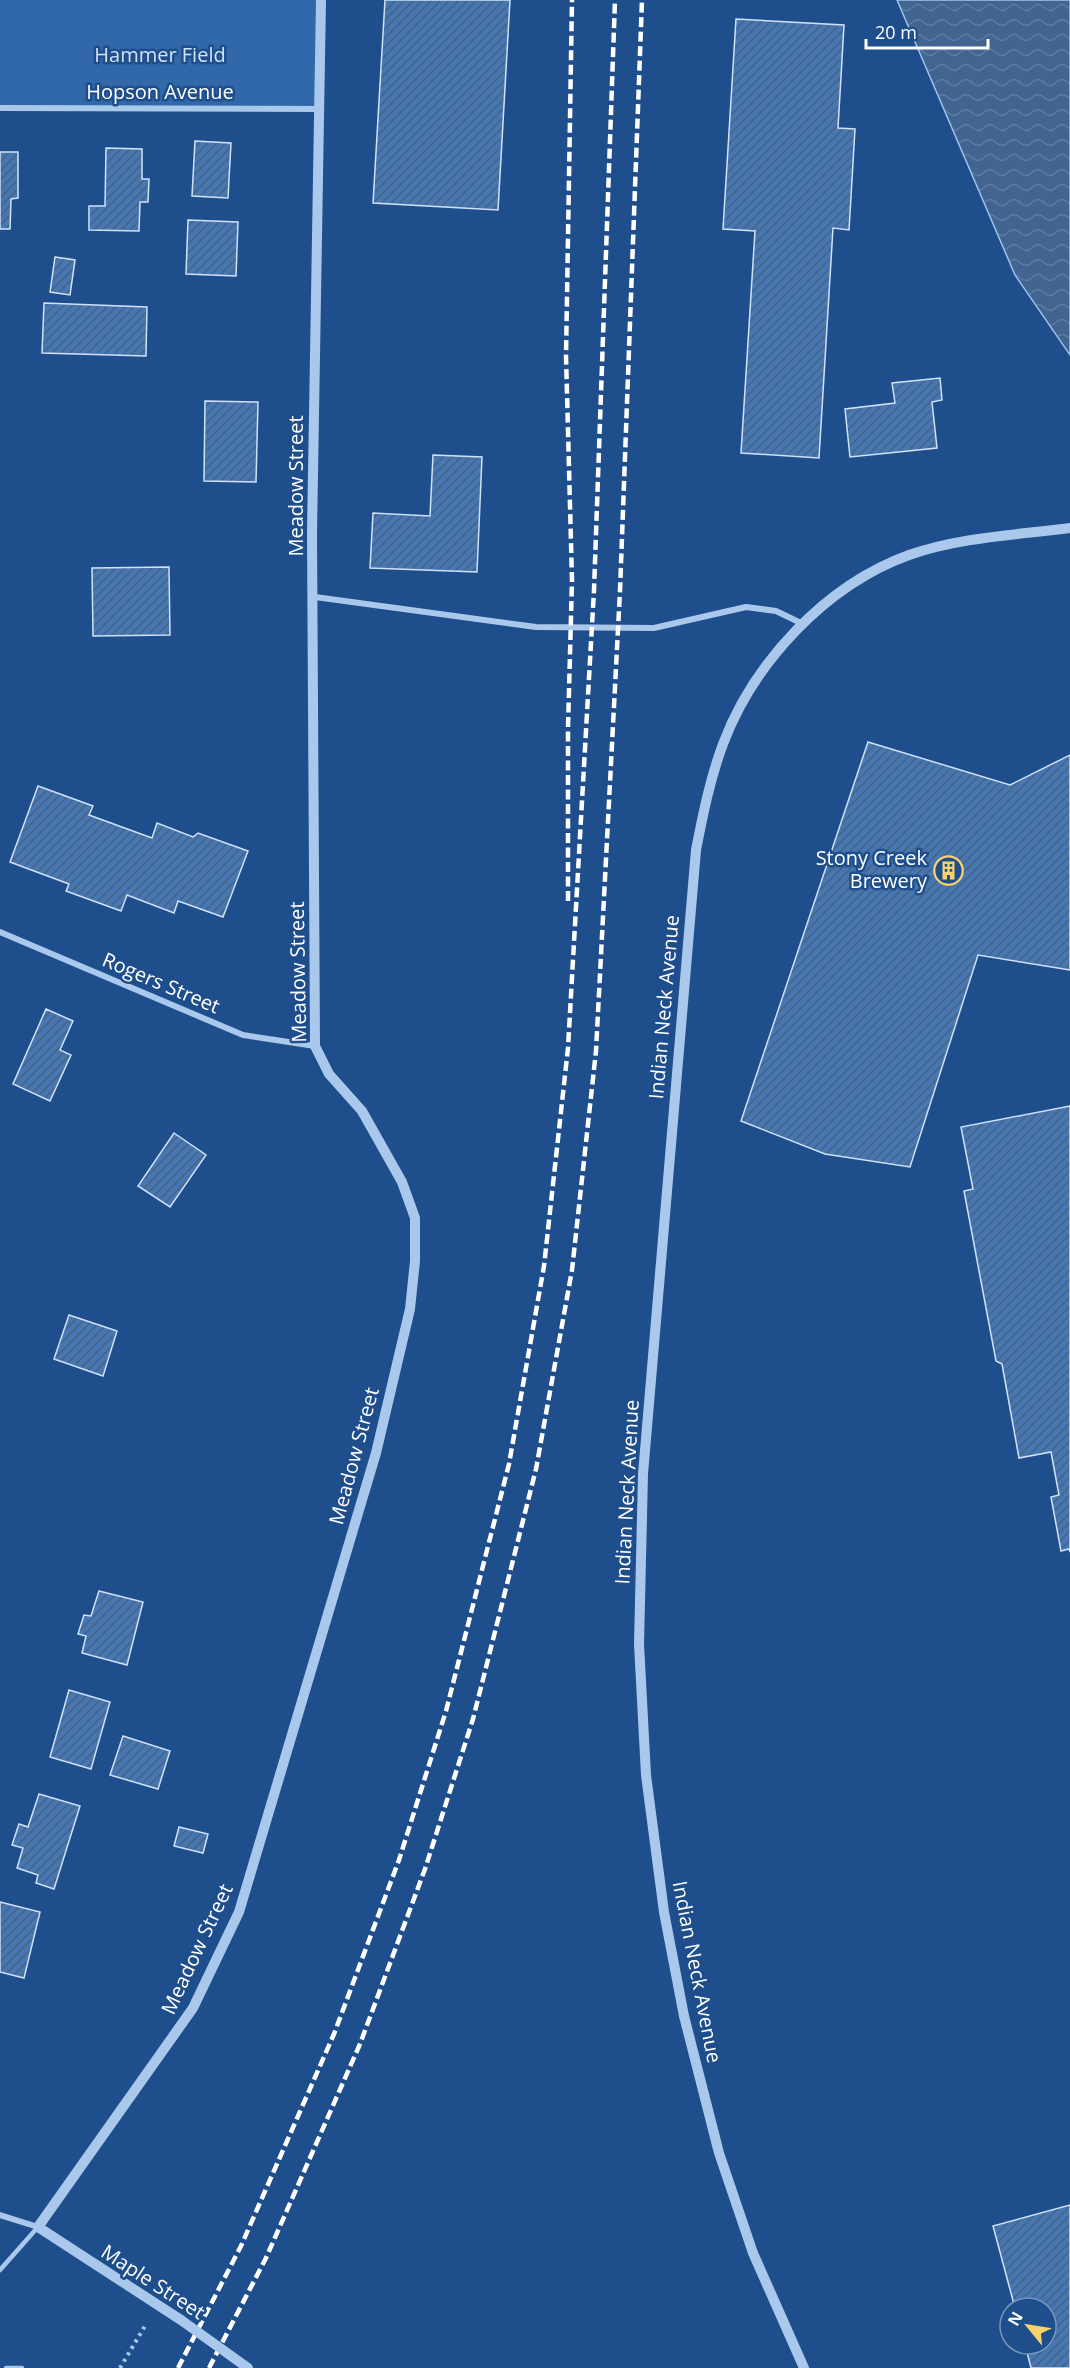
<svg xmlns="http://www.w3.org/2000/svg" width="1070" height="2368" font-family="'Open Sans',sans-serif">
<defs>
<pattern id="water-waves" width="16" height="10" patternUnits="userSpaceOnUse" patternTransform="scale(1.5)"><rect width="16" height="10" fill="#416490"/><path d="M0 5q4-4 8 0t8 0" fill="none" stroke="#5e7ba1"/></pattern>
<pattern id="building-hatch" width="6" height="6" patternUnits="userSpaceOnUse" patternTransform="scale(1.5)"><rect width="6" height="6" fill="#4677b3"/><path d="M-1 1l2-2M0 6l6-6M5 7l2-2" fill="none" stroke="#496280"/></pattern>
</defs>
<rect width="100%" height="100%" fill="#1e4e8c"/>
<!-- park -->
<polygon fill="#3168a9" points="0,0 321,0 321,109 0,108"/>
<!-- water -->
<polygon fill="url(#water-waves)" stroke="#9ec3ee" stroke-width="1.5" points="897,0 1070,0 1070,355 1015,275"/>
<!-- building -->
<g fill="url(#building-hatch)" stroke="#d0e2f9" stroke-width="1.5">
<polygon points="385,0 510,0 498,210 373,203"/>
<polygon points="736,19 844,25 838,128 855,129 849,230 833,228 819,458 741,453 755,231 723,229"/>
<polygon points="195,141 231,143 228,198 192,196"/>
<polygon points="106,148 142,149 142,179 149,179 148,202 140,202 139,231 89,230 89,206 105,206"/>
<polygon points="0,152 18,152 18,198 11,199 10,229 0,229"/>
<polygon points="188,220 238,222 236,276 186,274"/>
<polygon points="55,257 75,260 70,295 50,292"/>
<polygon points="44,303 147,307 146,356 42,353"/>
<polygon points="940,378 942,400 932,402 937,448 850,457 845,409 895,403 892,383"/>
<polygon points="205,401 258,402 256,482 204,481"/>
<polygon points="433,455 482,457 477,572 370,568 373,513 430,516"/>
<polygon points="169,567 170,635 93,636 92,568"/>
<polygon points="868,742 1010,785 1070,755 1070,970 978,955 910,1167 825,1154 741,1121"/>
<polygon points="38,786 93,806 89,815 152,838 157,823 193,837 198,833 248,851 223,917 178,901 174,913 127,895 121,911 66,891 69,884 10,862"/>
<polygon points="46,1009 73,1021 60,1050 71,1055 50,1101 13,1084"/>
<polygon points="1070,1106 1070,1552 1069,1549 1061,1551 1051,1497 1059,1495 1051,1452 1019,1458 1002,1364 996,1361 964,1191 973,1189 961,1127"/>
<polygon points="174,1133 206,1155 170,1207 138,1186"/>
<polygon points="69,1315 117,1331 103,1376 54,1359"/>
<polygon points="99,1591 143,1602 127,1665 82,1653 86,1636 78,1634 84,1615 91,1616"/>
<polygon points="69,1690 110,1702 91,1769 50,1757"/>
<polygon points="123,1736 170,1751 158,1789 110,1775"/>
<polygon points="39,1794 80,1806 54,1889 36,1883 38,1875 17,1868 23,1848 12,1845 19,1824 28,1827"/>
<polygon points="179,1827 208,1834 203,1853 174,1846"/>
<polygon points="0,1902 40,1912 24,1978 0,1972"/>
<polygon points="1070,2205 1070,2368 1031,2368 1025,2344 1046,2344 1046,2308 1015,2308 993,2226"/>
</g>
<g fill="none" stroke-linecap="round" stroke-linejoin="round">
<!-- path -->
<polyline stroke="#aac8ec" stroke-width="4" stroke-dasharray="3 4.5" stroke-linecap="butt" points="120,2368 145,2326"/>
<!-- service -->
<g stroke="#aac8ec" stroke-width="4.5">
<polyline points="0,2270 38,2227"/>
<polyline points="6,2368 22,2368"/>
</g>
<!-- minor -->
<g stroke="#aac8ec" stroke-width="6">
<polyline points="0,108 320,109"/>
<polyline points="315,597 536,627 654,628 746,607 776,611 803,624"/>
<polyline points="0,932 243,1035 315,1046"/>
<polyline points="0,2215 38,2227"/>
</g>
<!-- tertiary -->
<g stroke="#aac8ec" stroke-width="10">
<polyline points="181,2320 38,2227 193,2008 239,1912 376,1453 410,1309 415,1261 415,1218 402,1182 362,1111 329,1074 315,1046 312,533 321,0"/>
<path d="M804 2368 753 2253 719 2153 684 2016 664 1912 646 1775 639 1644 643 1474 696 850C703 814 710 779 723 744 754 662 826 585 909 555 960 537 1017 535 1070 528"/>
</g>
<!-- rail -->
<g stroke="#fff" stroke-width="4.5" stroke-dasharray="10 4.5" stroke-linecap="butt">
<polyline points="568,901 568,728 572,580 566,356 572,0"/>
<polyline points="178,2368 241,2246 334,2034 399,1860 446,1711 509,1464 544,1266 568,1048 594,590 615,0"/>
<polyline points="209,2368 266,2258 360,2044 425,1869 473,1719 536,1469 572,1270 596,1051 620,591 642,0"/>
</g>
<!-- tertiary-bridge -->
<polyline stroke="#aac8ec" stroke-width="10" points="181,2320 248,2368"/>
</g>
<!-- icons -->
<defs>
<symbol id="building-ring" viewBox="-11 -11 22 22"><circle r="9.5" fill="#1e4e8c" stroke="#fbd169" stroke-width="1.5"/><path d="M-4-6H4V6H1V3H-1V6H-4ZM-2.5-4.3h1.7v1.8h-1.7ZM.8-4.3h1.7v1.8H.8ZM-2.5-1h1.7V.8h-1.7ZM.8-1h1.7V.8H.8Z" fill="#fbd169"/></symbol>
</defs>
<g fill-rule="evenodd">
<use href="#building-ring" x="932" y="854" width="33" height="33"/>
</g>
<g text-anchor="middle" stroke-width="5" stroke-linejoin="round" paint-order="stroke">
<!-- park labels -->
<g font-size="20" fill="#d0e2f9" stroke="#1e4e8c">
<text x="160" y="62">Hammer Field</text>
</g>
<!-- street labels -->
<g font-size="20" fill="#fff" stroke="#1e4e8c">
<text x="160" y="99">Hopson Avenue</text>
<text transform="translate(296 486) rotate(-90)" y="7">Meadow Street</text>
<text transform="translate(298 972) rotate(-91)" y="7">Meadow Street</text>
<text transform="translate(161 983) rotate(23)" y="7">Rogers Street</text>
<text transform="translate(664 1007) rotate(-85)" y="7">Indian Neck Avenue</text>
<text transform="translate(354 1456) rotate(-75)" y="7">Meadow Street</text>
<text transform="translate(627 1492) rotate(-87)" y="7">Indian Neck Avenue</text>
<text transform="translate(197 1949) rotate(-65)" y="7">Meadow Street</text>
<text transform="translate(697 1972) rotate(79)" y="7">Indian Neck Avenue</text>
<text transform="translate(153 2282) rotate(33)" y="7">Maple Street</text>
</g>
<!-- poi labels -->
<g font-size="20" fill="#fff" stroke="#1e4e8c" text-anchor="end">
<text x="927" y="865">Stony Creek<tspan x="927" dy="23">Brewery</tspan></text>
</g>
</g>
<!-- north arrow -->
<g transform="translate(1028 2326) rotate(300)"><circle r="28" fill="#1e4e8c" stroke="#7895ba" stroke-width="1.5"/>
<path d="M0-4.5L10 22L0 15L-10 22Z" fill="#fbd169"/>
<text y="-9" font-size="16" font-weight="bold" text-anchor="middle" fill="#ffffff">N</text>
</g>
<!-- scale -->
<path d="M866 39v9h122v-9" fill="none" stroke="#ffffff" stroke-width="3"/>
<text x="875" y="39" font-size="18" fill="#ffffff" stroke="#1e4e8c" stroke-width="4.5" paint-order="stroke">20 m</text>
</svg>
